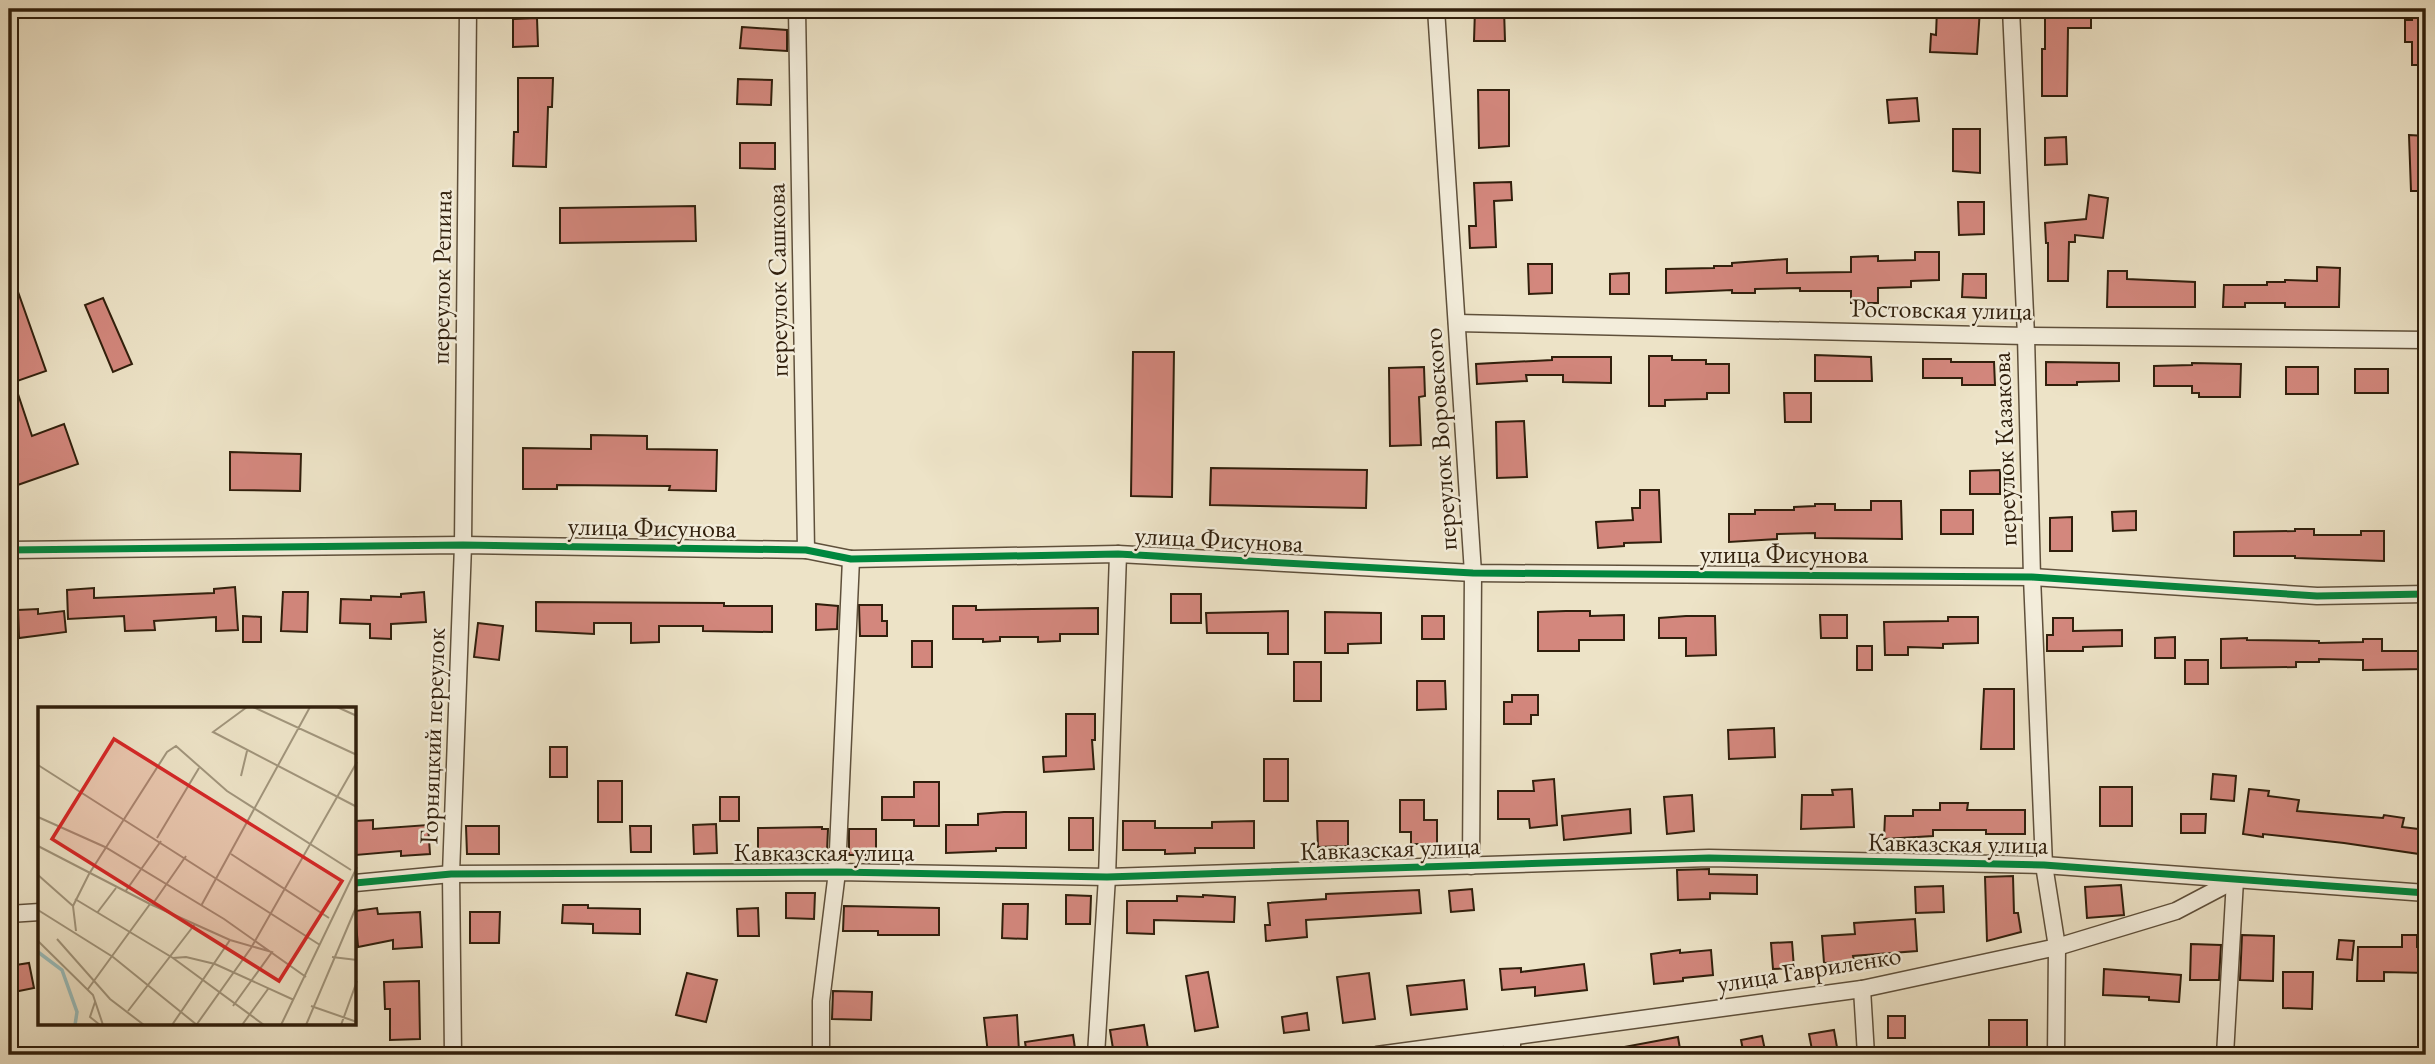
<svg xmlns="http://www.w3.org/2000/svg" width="2435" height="1064" font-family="'EB Garamond',serif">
<rect width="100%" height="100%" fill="#ede3c7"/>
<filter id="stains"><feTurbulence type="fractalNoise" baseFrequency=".00286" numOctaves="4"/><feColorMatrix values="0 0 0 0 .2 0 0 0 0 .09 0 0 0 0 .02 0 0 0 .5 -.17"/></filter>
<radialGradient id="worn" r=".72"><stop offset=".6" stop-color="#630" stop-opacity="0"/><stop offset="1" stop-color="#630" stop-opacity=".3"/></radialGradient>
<!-- building -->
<g fill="#d3877d" stroke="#301f0c" stroke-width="2">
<polygon points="1475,9 1504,9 1505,41 1474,41"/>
<polygon points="1937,9 1980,9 1977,54 1930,52 1931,34 1936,35"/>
<polygon points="2045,9 2091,9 2091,28 2068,28 2067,96 2042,96 2042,49 2045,49"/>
<polygon points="2412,13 2426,13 2426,65 2412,65 2412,42 2405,42 2405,20 2412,20"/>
<polygon points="537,18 538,46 513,47 513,19"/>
<polygon points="742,27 787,30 787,51 740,48"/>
<polygon points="518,78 553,78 552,107 548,107 546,167 513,166 514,132 518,132"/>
<polygon points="738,79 772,80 771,105 737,104"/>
<polygon points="1478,90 1509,90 1509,146 1479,148"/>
<polygon points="1917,98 1919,121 1889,123 1887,100"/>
<polygon points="1953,129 1980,129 1980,173 1953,171"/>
<polygon points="2409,135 2426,136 2426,191 2411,191"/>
<polygon points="2066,137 2067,164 2045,165 2045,138"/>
<polygon points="740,143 775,143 775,169 740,168"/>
<polygon points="1511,182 1512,200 1494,201 1496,247 1470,248 1469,226 1476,226 1474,183"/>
<polygon points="2089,195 2108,198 2103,238 2075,235 2075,242 2069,242 2068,281 2048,281 2048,243 2046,243 2045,223 2086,219"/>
<polygon points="1958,202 1984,202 1984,234 1959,235"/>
<polygon points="695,206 696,241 560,243 560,208"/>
<polygon points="1915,252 1939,252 1939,280 1911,281 1911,287 1878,288 1878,303 1851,303 1851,291 1800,291 1800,288 1755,289 1755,293 1732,293 1732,290 1666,293 1666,269 1714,268 1714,266 1732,266 1732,263 1787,259 1787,273 1851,272 1851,257 1878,256 1878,261 1915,260"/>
<polygon points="1528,264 1552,264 1552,293 1529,294"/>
<polygon points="2317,267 2340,268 2339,307 2285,307 2285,303 2245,303 2245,307 2223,307 2224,285 2267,285 2267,282 2285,282 2285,280 2317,281"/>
<polygon points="2108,271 2127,271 2127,279 2195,282 2195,307 2107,307"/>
<polygon points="11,272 46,371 14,382 32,436 64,424 78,464 9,488 9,273"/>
<polygon points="1629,273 1629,294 1610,294 1610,274"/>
<polygon points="1963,274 1986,274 1986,298 1962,297"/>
<polygon points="103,298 132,364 113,372 85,305"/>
<polygon points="1133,352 1174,352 1172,497 1131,496"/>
<polygon points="1815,355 1871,357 1872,381 1815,381"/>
<polygon points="1649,356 1672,356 1672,360 1706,360 1706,364 1729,364 1729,393 1707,393 1707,399 1665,400 1665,406 1649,406"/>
<polygon points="1552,357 1611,357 1611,383 1563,382 1563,375 1526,375 1527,381 1477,384 1476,364 1552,360"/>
<polygon points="1923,359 1951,359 1951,362 1994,362 1995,385 1962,385 1962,378 1923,378"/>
<polygon points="2046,362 2119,363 2119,381 2077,382 2077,385 2046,385"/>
<polygon points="2192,363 2241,364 2240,397 2199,397 2199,393 2192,393 2192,386 2154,386 2154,366 2192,365"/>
<polygon points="1424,367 1425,396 1419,397 1421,445 1390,446 1389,368"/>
<rect x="2286" y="367" width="32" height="27"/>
<rect x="2355" y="369" width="33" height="24"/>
<polygon points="1784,393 1811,393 1811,422 1785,422"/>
<polygon points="1524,421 1527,477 1497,478 1496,422"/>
<polygon points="591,435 647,436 647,449 717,450 716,491 669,490 670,486 557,485 557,489 523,489 523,448 591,449"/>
<polygon points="230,452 301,454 300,491 230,490"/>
<polygon points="1211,468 1367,470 1366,508 1210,505"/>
<polygon points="2000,470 2000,494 1970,494 1970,471"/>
<polygon points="1640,490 1659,490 1661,542 1624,543 1624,546 1598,548 1596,522 1633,520 1632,508 1640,508"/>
<polygon points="1871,501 1901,501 1902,539 1815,538 1815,533 1777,534 1777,539 1729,542 1729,514 1755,514 1755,510 1794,510 1794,507 1815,506 1815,504 1835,504 1835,510 1871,510"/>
<rect x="1941" y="510" width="32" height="24"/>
<polygon points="2136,511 2136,530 2113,531 2112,512"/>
<polygon points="2072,517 2072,551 2050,551 2050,518"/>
<polygon points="2295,529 2314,529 2314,535 2361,535 2361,531 2384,531 2384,561 2295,558 2295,556 2234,556 2234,532 2295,531"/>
<polygon points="235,587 238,630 216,631 216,617 154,621 155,630 125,631 124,616 68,619 67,590 94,588 94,598 214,593 214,589"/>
<polygon points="283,592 308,592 307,632 281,631"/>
<polygon points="424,592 426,622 391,624 391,639 370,638 370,624 340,623 341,599 371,600 371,596 401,597 401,594"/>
<rect x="1171" y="594" width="30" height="29"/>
<polygon points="536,602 724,603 724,606 772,606 772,632 703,631 703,626 659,626 659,642 631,643 631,623 594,623 594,634 536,631"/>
<polygon points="816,604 838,606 837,629 816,630"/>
<polygon points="859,605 882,605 882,621 887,621 887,636 860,636"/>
<polygon points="953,606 976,606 976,610 1098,608 1098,634 1060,634 1060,641 1038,642 1038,637 1000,637 1000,641 983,642 983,639 953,639"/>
<polygon points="38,609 38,614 64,611 66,632 19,638 18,610"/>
<polygon points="1288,611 1288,654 1268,654 1268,633 1207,633 1206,613"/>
<polygon points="1566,611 1590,611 1590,616 1624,615 1624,640 1579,640 1579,651 1538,651 1538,612"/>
<polygon points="1325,612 1381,613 1381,643 1348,644 1348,653 1325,653"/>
<polygon points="1820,615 1847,615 1847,638 1821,638"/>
<polygon points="243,616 261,617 261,642 243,642"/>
<rect x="1422" y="616" width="22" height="23"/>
<polygon points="1686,616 1715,616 1716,655 1686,656 1686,638 1659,638 1659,618"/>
<polygon points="1948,617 1978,617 1978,643 1943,644 1943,648 1908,647 1908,655 1885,655 1884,622 1948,621"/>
<polygon points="2053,618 2073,618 2073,631 2122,630 2122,646 2083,647 2083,651 2047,651 2047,635 2053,635"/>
<polygon points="478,623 503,626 499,660 474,657"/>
<polygon points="2175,637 2175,658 2155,658 2155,638"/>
<polygon points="2247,638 2247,640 2319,641 2319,643 2363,642 2363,639 2382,639 2382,651 2426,651 2426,669 2363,670 2363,660 2319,659 2319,662 2296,662 2296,667 2221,668 2221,639"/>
<rect x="912" y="641" width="20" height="26"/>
<rect x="1857" y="646" width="15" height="24"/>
<rect x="2185" y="660" width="23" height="24"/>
<rect x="1294" y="662" width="27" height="39"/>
<polygon points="1417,681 1445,681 1446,709 1417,710"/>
<polygon points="1984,689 2014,689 2014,749 1981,749"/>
<polygon points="1512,695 1538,695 1538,715 1531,715 1531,724 1504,724 1504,702 1512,702"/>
<polygon points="1066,714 1095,714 1095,740 1092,740 1094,769 1044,772 1043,757 1066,756"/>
<polygon points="1774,728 1775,757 1729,759 1728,730"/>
<rect x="550" y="747" width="17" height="30"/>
<rect x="1264" y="759" width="24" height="42"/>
<polygon points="2213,774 2236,776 2234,801 2211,799"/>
<polygon points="1554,779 1557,825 1530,828 1529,819 1498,819 1498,791 1534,791 1533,781"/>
<rect x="598" y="781" width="24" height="41"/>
<polygon points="914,782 939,782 939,826 914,826 914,820 882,820 882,797 914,797"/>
<rect x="2100" y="787" width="32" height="39"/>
<polygon points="1852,789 1854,827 1801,829 1802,795 1833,795 1832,790"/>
<polygon points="2249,789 2269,791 2268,796 2299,800 2297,811 2383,818 2384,815 2404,818 2402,827 2426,830 2426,855 2344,843 2263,834 2263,837 2243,834"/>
<polygon points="1692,795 1694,831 1667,834 1664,797"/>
<rect x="720" y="797" width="19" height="24"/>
<polygon points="1400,800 1424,800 1424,820 1437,820 1437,844 1411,844 1411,832 1400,832"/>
<polygon points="1940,803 1968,803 1967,810 2025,810 2025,834 1986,834 1986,830 1933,830 1933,836 1884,839 1885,816 1913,816 1913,810 1940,810"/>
<polygon points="1630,809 1631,833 1564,840 1562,816"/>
<polygon points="1004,812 1026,812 1026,848 996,848 996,851 946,853 946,825 978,825 978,814"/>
<polygon points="2181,814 2206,814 2205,833 2181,833"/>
<rect x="1069" y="818" width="24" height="32"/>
<polygon points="373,820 373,829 428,825 430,854 401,856 401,851 356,855 355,821"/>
<polygon points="1123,821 1155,821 1155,828 1212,828 1212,822 1254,821 1254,848 1195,848 1195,853 1165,854 1165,850 1123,850"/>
<polygon points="1317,821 1348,821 1348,846 1318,847"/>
<polygon points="716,824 717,853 694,854 693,825"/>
<polygon points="466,826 499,826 499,854 467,854"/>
<polygon points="630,826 651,826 651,852 631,852"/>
<polygon points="822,827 822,829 828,829 827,851 758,853 758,828"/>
<rect x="849" y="829" width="27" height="26"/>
<polygon points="1709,869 1709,874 1757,875 1757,894 1710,893 1710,899 1678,900 1677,870"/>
<polygon points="2013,876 2014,913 2018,913 2021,932 1987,941 1985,877"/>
<polygon points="2121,885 2124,915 2087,918 2085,887"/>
<polygon points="1943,886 1944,912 1916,913 1915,887"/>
<polygon points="1472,889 1474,910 1451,912 1449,891"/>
<polygon points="1419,890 1421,913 1306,920 1307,937 1266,941 1265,925 1270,925 1268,903 1326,899 1326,894"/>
<polygon points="786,893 815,893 814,919 786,918"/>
<polygon points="1066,895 1091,896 1090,924 1066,924"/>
<polygon points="1203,895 1235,897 1234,922 1154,920 1154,934 1127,933 1127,901 1177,901 1177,896 1203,897"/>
<polygon points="1003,904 1028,904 1027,939 1002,938"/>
<polygon points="563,905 588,905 588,908 640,909 640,934 593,933 593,924 562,923"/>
<polygon points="844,906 939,908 939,935 878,935 878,931 843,931"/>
<polygon points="377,908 378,914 420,912 422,947 393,949 393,940 358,947 355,911"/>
<polygon points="758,908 759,936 738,936 737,909"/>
<polygon points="470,912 500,912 499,943 470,943"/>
<polygon points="1915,919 1917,951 1853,956 1854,961 1824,963 1822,936 1855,934 1854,923"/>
<polygon points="2242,935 2274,936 2273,981 2240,980"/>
<polygon points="2402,935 2417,935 2417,947 2426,947 2426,973 2384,972 2384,981 2357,981 2358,947 2402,947"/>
<polygon points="2339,940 2354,941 2352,960 2337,959"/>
<polygon points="1792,942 1794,968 1773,969 1771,943"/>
<polygon points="2191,944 2221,945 2219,980 2190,980"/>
<polygon points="1680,950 1680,953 1711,950 1713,975 1683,978 1683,981 1654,984 1651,954"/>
<polygon points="29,963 34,988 9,993 9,966"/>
<polygon points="1584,964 1587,990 1535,996 1535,987 1502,990 1500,969 1521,968 1521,972"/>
<polygon points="2104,969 2181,975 2179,1002 2149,1000 2149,997 2103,995"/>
<polygon points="1208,972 1218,1027 1195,1031 1186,976"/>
<polygon points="2283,972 2313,972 2312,1009 2283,1008"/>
<polygon points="687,973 717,980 706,1022 676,1015"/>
<polygon points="1369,973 1375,1019 1343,1023 1337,977"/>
<polygon points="1464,980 1467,1009 1411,1015 1407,986"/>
<polygon points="419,981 420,1039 390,1040 390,1009 385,1009 384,982"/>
<polygon points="833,991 872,992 871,1020 832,1019"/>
<polygon points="1307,1013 1309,1030 1284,1033 1282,1017"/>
<polygon points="1017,1015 1019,1051 988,1054 984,1018"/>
<rect x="1888" y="1016" width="17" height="22"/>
<polygon points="1989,1020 2027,1020 2027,1055 2001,1055 2001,1050 1989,1050"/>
<polygon points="1144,1025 1149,1055 1114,1055 1110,1030"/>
<polygon points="1834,1030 1838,1053 1813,1055 1809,1034"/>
<polygon points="1073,1035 1076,1055 1027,1055 1025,1042"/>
<polygon points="1762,1036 1766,1055 1744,1055 1741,1040"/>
<polygon points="1678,1037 1681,1055 1625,1055 1624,1047"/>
</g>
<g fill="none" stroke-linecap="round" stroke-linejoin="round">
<defs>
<g id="street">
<polyline points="797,9 806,550"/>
<polyline points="1436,9 1473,573 1471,866"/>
<polyline points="2011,9 2026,336 2032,577 2044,865 2057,947 2056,1055"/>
<polyline points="1457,323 2026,336 2426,340"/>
<polyline points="9,550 463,545 806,550 851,559 1118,554 1473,573 2032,577 2317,596 2426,594"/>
<polyline points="355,883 451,874 837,872 1107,877 1709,858 2044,865 2426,893"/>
<polyline points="9,914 40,912"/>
<polyline points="1862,989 1866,1055"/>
<polyline points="453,1055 451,874 463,545 468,9"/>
<polyline points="821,1055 821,1001 837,872 851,559"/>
<polyline points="1096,1055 1107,877 1118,554"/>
<polyline points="1377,1055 1862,989 2057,947 2176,911 2235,880"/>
<polyline points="1512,1055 1512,1037"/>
<polyline points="2225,1055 2235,880"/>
</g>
</defs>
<!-- street casing -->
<use href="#street" stroke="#5f503b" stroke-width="19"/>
<!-- street -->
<use href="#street" stroke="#f3eddb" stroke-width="16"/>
<defs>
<g id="cycleway">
<polyline points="9,550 463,545 806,550 851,559 1118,554 1473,573 2032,577 2317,596 2426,594"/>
<polyline points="355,883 451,874 837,872 1107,877 1709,858 2044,865 2426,893"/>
</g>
</defs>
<!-- cycleway casing -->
<use href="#cycleway" stroke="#f3eddb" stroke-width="11"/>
<!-- cycleway -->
<use href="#cycleway" stroke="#00873e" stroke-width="7"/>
</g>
<g text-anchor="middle" stroke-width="5" stroke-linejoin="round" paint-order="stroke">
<!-- street labels -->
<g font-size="26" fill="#301f0c" stroke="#f3eddb">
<text transform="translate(441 277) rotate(-89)" y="9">переулок Репина</text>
<text transform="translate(777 280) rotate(-91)" y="9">переулок Сашкова</text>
<text transform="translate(1942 309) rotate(1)" y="9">Ростовская улица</text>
<text transform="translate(1440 439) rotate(-94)" y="9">переулок Воровского</text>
<text transform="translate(2004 449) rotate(-92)" y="9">переулок Казакова</text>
<text transform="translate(652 527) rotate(1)" y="9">улица Фисунова</text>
<text transform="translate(1219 539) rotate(3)" y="9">улица Фисунова</text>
<text x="1784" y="563">улица Фисунова</text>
<text transform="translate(432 736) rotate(-88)" y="9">Горняцкий переулок</text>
<text transform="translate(1958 843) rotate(1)" y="9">Кавказская улица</text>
<text transform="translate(1390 848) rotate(-2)" y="9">Кавказская улица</text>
<text x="824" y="861">Кавказская улица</text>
<text transform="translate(1809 969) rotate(-9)" y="9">улица Гавриленко</text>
</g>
</g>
<!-- overview -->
<g transform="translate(38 707)">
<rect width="318" height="318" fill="#ede3c7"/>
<path fill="none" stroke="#9abdbb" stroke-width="3.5" d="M0 245 24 263 39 305 37 318"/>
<path fill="none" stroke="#a1957c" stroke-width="2" d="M209 0 175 25 319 100M215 0 319 48M299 0 319 9M0 58 282 238M203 69 209 44M0 110 67 140 186 212 268 270M119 131 161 61M0 139 112 197 192 233 234 245 195 299M193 147 291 211M0 168 35 199M87 185 123 134M37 192 135 251 226 318M114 198 148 149M163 199 272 0M0 203 75 250 159 318M59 206 78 181M38 224 35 199 51 167 129 45 138 39 189 84 313 163M19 232 72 292 106 318M0 234 55 288 65 318M294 250 319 253M135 251 148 250 177 257 256 293M50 282 112 197M57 295 52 310 62 318M273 299 319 315M90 304 157 217M159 317 213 241 319 55M134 318 192 233M204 318 230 282M243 318 319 160M268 318 319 198M303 318 319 274"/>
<path fill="#d62828" fill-opacity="0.15" stroke="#d62828" stroke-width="3.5" d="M76 32 304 174 241 274 14 132Z"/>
<rect width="318" height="318" fill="none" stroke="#301f0c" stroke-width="3.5"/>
</g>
<!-- margin -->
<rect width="2435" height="1064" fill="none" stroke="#ede3c7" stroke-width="35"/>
<rect x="10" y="10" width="2414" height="1043" fill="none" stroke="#301f0c" stroke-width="3.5"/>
<rect x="18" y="18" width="2400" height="1029" fill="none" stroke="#301f0c" stroke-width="2"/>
<rect width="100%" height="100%" filter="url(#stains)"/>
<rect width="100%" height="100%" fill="url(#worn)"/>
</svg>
